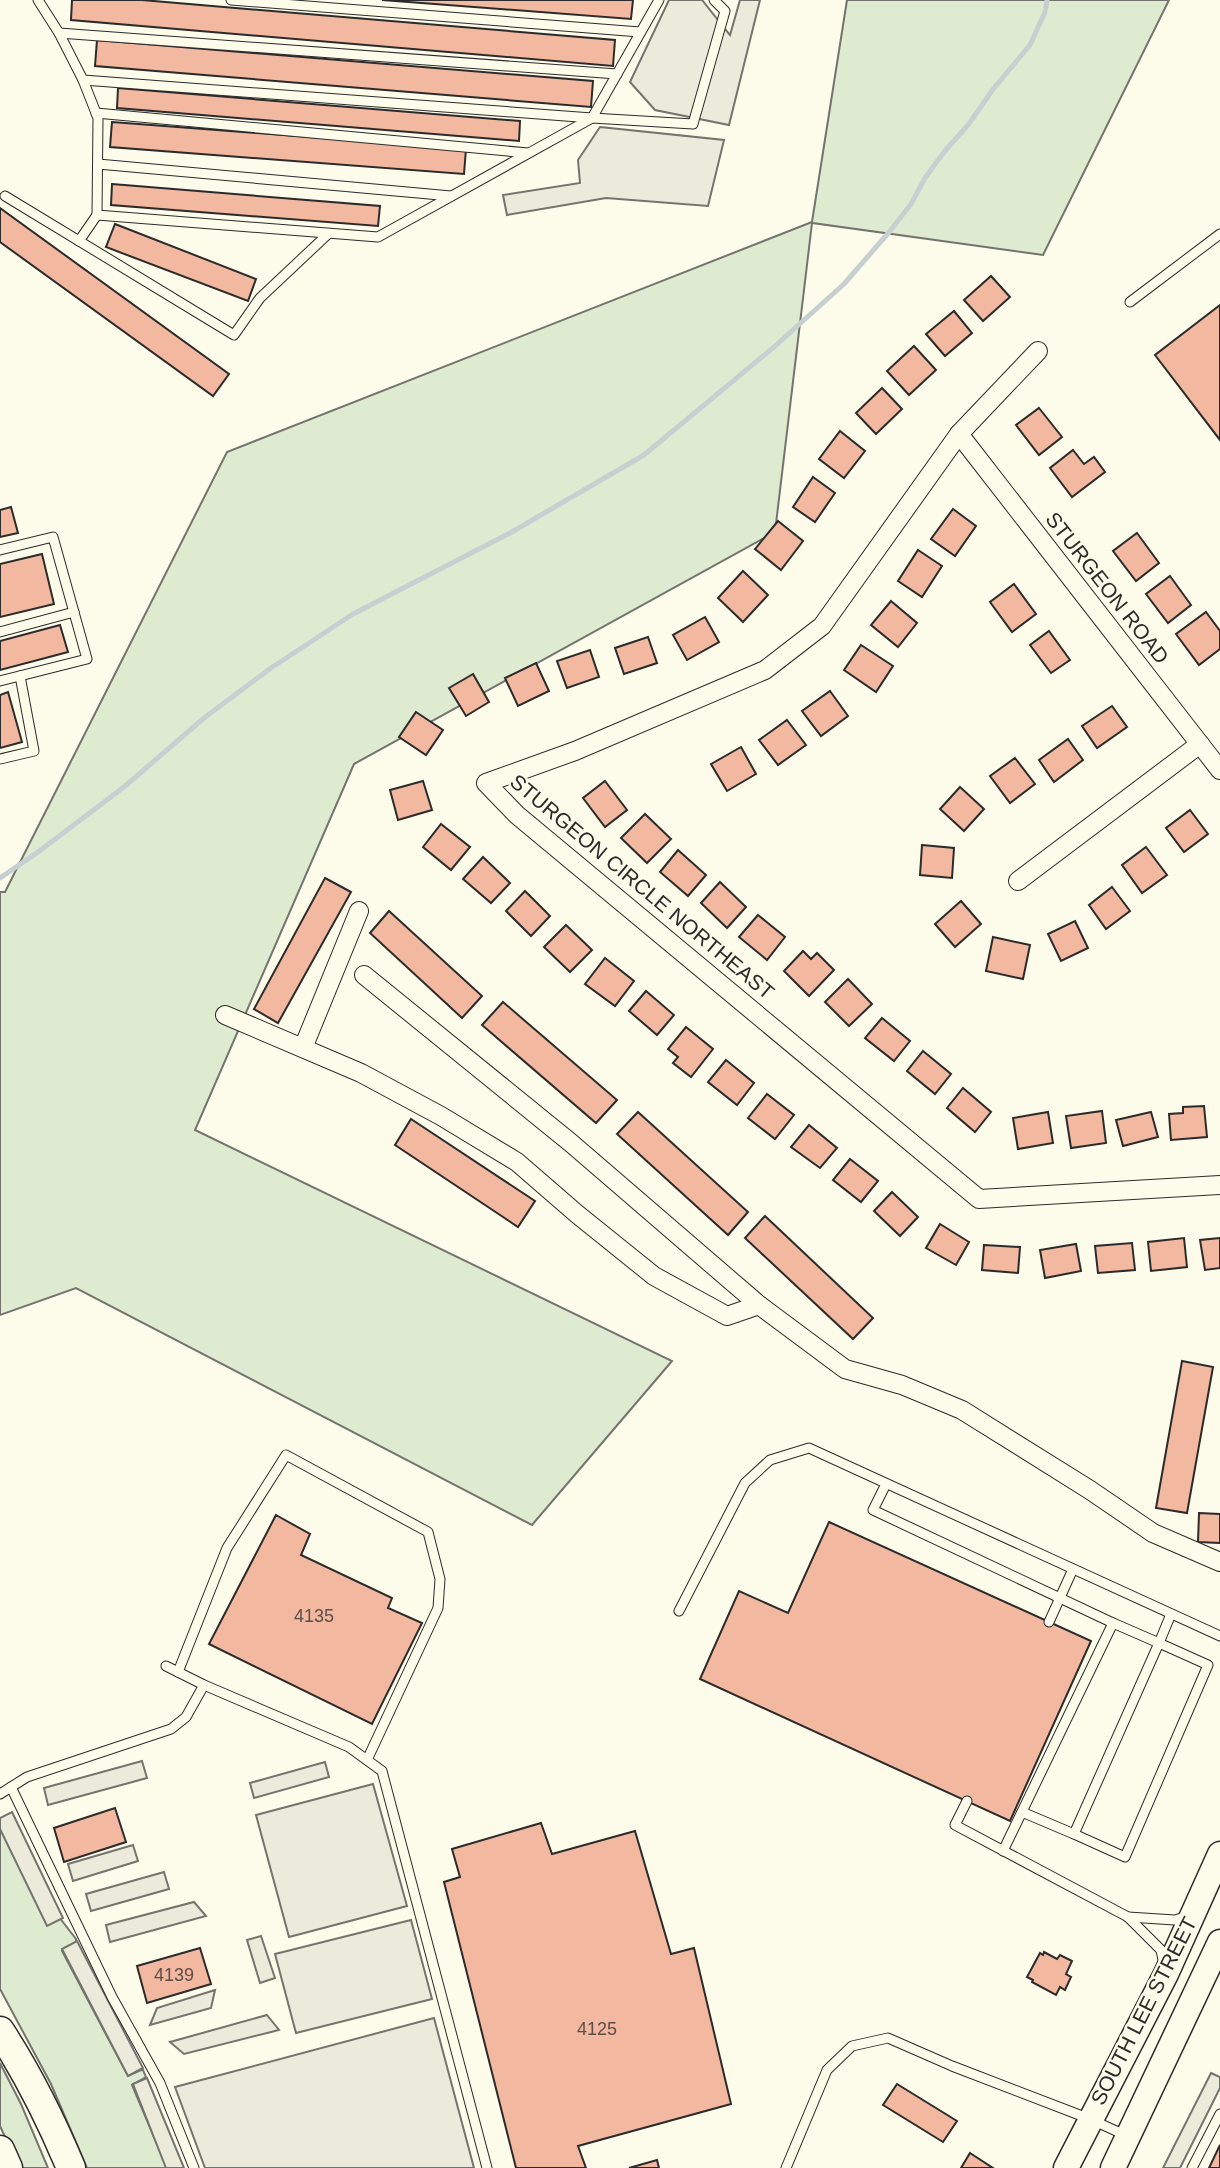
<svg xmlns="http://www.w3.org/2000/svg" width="1220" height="2168" font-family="Arial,sans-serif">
<rect width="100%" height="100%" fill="#fdfbea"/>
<!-- green -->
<g fill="#deebd1" stroke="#74746e" stroke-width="2">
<polygon points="847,0 1169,0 1043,255 812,223 775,532 354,764 195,1130 672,1361 532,1525 76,1288 0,1315 0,892 5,892 227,452 812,222"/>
<polygon points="0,1827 59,1917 76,1939 76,1943 62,1951 128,2076 141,2070 143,2070 146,2077 132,2085 167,2168 87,2168 51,2084 0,1989"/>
<polygon points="0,2063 21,2104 48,2168 19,2168 0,2126"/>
</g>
<!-- parking -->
<g fill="#eceadb" stroke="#74746e" stroke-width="2">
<polygon points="669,0 702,0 730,35 740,0 760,0 729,125 655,110 630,82"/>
<polygon points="600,127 724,140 708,206 606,198 507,215 503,195 580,183 578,160"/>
<polygon points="142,1761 147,1778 48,1805 44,1788"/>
<polygon points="325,1762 329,1777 254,1798 250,1783"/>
<polygon points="373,1784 407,1906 289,1937 256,1815"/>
<polygon points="12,1812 63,1918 47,1926 0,1829 0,1818"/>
<polygon points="133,1845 138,1861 73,1881 68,1864"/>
<polygon points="164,1872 169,1889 91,1911 86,1894"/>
<polygon points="194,1902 206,1916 110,1942 106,1925"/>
<polygon points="411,1920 432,1999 296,2033 275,1954"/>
<polygon points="261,1936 275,1978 260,1983 247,1940"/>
<polygon points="77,1941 143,2068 128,2076 62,1949"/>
<polygon points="215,1990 211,2008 150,2025 157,2008"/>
<polygon points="267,2015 279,2030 184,2054 170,2042"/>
<polygon points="434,2018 474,2168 205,2168 175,2087"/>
<polygon points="1211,2073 1220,2077 1220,2088 1180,2168 1163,2168"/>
<polygon points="147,2078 184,2168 166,2168 133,2084"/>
</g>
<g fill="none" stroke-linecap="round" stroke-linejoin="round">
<!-- stream -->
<polyline stroke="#c7d0d0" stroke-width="5" points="0,878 38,852 124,787 204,718 271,668 353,614 510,533 644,455 774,347 844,284 890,231 911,204 925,178 944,152 968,125 994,88 1030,45 1045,12 1047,0"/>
</g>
<!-- building -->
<g fill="#f2b8a0" stroke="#2b2b2b" stroke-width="2">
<polygon points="72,0 142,0 615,40 613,66 71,20"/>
<polygon points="382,0 633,0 631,19"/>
<polygon points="97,40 593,81 591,107 95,66"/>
<polygon points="118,88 520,121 519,141 117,108"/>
<polygon points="112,122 466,149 464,174 110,147"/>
<polygon points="112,184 380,206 378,226 111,205"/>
<polygon points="0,208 229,374 213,396 0,242"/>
<polygon points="115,224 256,279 248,301 106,247"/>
<polygon points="991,276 1010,297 983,321 964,300"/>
<polygon points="1220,305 1220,440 1155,355"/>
<polygon points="954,311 972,333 945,356 926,334"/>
<polygon points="914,346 936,370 909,395 887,371"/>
<polygon points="882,388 902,409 876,434 856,413"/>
<polygon points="1039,408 1062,437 1039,455 1016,425"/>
<polygon points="840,431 865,451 844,478 819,459"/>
<polygon points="1073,450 1084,464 1094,457 1105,472 1072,497 1050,468"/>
<polygon points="813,477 835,493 815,522 793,507"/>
<polygon points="11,507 18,533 0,537 0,510"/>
<polygon points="953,509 976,526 955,556 931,539"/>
<polygon points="778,521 803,541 781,570 755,549"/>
<polygon points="1137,533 1159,563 1136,581 1113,551"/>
<polygon points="918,550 942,566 922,597 898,581"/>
<polygon points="42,554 54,604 0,617 0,564"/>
<polygon points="743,571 768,595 743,622 718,598"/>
<polygon points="1170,576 1191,605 1168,623 1146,594"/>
<polygon points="1014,584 1036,614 1012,632 990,602"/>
<polygon points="891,601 917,623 898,647 871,625"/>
<polygon points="1206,612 1220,631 1220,649 1199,665 1176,634"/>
<polygon points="705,617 719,642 687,660 673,635"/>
<polygon points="60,625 68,652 0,670 0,641"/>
<polygon points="1049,631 1070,660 1051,673 1030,645"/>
<polygon points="648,637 657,663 624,674 615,648"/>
<polygon points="861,645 893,666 876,692 844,670"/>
<polygon points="590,650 599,677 567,688 557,661"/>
<polygon points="536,663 549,691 518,706 505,678"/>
<polygon points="473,674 489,702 466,716 449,688"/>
<polygon points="830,691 848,716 821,736 802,711"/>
<polygon points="8,692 22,742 0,748 0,695"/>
<polygon points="1112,706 1127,727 1097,748 1082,726"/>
<polygon points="416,712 443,730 426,755 399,737"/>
<polygon points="787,720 806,745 778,765 759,740"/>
<polygon points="1068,739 1083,760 1054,782 1039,760"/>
<polygon points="741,747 756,774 727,791 711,764"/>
<polygon points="1015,758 1035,784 1010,803 990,776"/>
<polygon points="423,781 432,810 398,820 390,790"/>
<polygon points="605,781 627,810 605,827 583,798"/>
<polygon points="960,787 984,809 964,831 940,809"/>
<polygon points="1190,810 1208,834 1184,852 1166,828"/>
<polygon points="645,814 671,839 647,863 621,838"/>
<polygon points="441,824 470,847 451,870 423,847"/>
<polygon points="922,845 954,848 952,878 920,875"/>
<polygon points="1146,847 1167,875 1142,893 1122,865"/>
<polygon points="678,850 706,875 688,896 660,872"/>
<polygon points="483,857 510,883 491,903 463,879"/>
<polygon points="325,878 351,892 278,1023 254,1009"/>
<polygon points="720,882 746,907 727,928 701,903"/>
<polygon points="1112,887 1130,911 1106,929 1089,905"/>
<polygon points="525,891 550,916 531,936 506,911"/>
<polygon points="961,901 981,924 955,947 935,924"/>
<polygon points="389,911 482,996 462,1018 370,933"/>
<polygon points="758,915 785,937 767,960 739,937"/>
<polygon points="1075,921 1088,948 1061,961 1048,934"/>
<polygon points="566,925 592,950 570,972 544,947"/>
<polygon points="993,937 1030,945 1023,979 986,971"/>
<polygon points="803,951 811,959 817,953 834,970 809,996 784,971"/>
<polygon points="605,958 634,981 615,1006 585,984"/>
<polygon points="848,979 872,1004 849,1026 825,1002"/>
<polygon points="646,991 674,1015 657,1035 629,1011"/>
<polygon points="503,1002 617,1100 596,1123 482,1025"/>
<polygon points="882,1018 910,1041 894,1061 865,1038"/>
<polygon points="686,1027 713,1049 691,1077 673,1063 678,1057 668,1049"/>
<polygon points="923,1051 951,1074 935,1094 907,1071"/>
<polygon points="726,1060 754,1083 737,1105 708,1082"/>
<polygon points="963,1088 991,1112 975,1132 947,1108"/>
<polygon points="767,1094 794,1115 775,1139 748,1118"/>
<polygon points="1204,1106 1207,1137 1171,1140 1169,1114 1183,1113 1183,1107"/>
<polygon points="1102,1111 1106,1143 1071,1148 1066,1116"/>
<polygon points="638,1112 748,1212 728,1235 617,1134"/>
<polygon points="1048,1112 1053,1143 1018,1149 1013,1118"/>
<polygon points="1151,1112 1158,1137 1123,1146 1116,1120"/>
<polygon points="411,1119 535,1201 518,1227 395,1145"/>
<polygon points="809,1125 837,1148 820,1168 791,1147"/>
<polygon points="850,1159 878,1181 861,1202 833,1180"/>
<polygon points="892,1192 918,1217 900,1236 874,1211"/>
<polygon points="765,1216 873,1318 853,1339 745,1238"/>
<polygon points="940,1224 969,1242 956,1265 926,1248"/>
<polygon points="1184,1238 1187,1267 1151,1271 1148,1242"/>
<polygon points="1220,1238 1220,1268 1205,1270 1200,1240"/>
<polygon points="1132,1243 1135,1270 1098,1273 1095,1246"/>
<polygon points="1076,1244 1081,1271 1045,1278 1040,1250"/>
<polygon points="984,1245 1020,1247 1018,1273 982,1270"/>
<polygon points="1182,1361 1213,1367 1187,1513 1156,1508"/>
<polygon points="1199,1513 1220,1514 1220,1543 1198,1542"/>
<polygon points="276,1515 310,1534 301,1555 392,1598 388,1608 422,1623 372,1724 209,1644"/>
<polygon points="829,1522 1091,1641 1010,1821 700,1679 739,1591 788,1613"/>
<polygon points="115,1808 126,1842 64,1862 54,1828"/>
<polygon points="541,1823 552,1854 635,1831 671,1954 694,1948 731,2104 578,2146 586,2168 516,2168 444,1882 460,1877 452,1849"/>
<polygon points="200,1948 211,1984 147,2003 137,1966"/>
<polygon points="1044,1952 1057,1959 1060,1955 1072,1961 1066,1974 1071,1977 1065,1990 1060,1987 1056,1995 1032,1982 1033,1980 1027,1977 1040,1953 1043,1955"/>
<polygon points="897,2084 957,2121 943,2142 883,2105"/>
<polygon points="1220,2145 1220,2168 1209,2168"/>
<polygon points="970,2153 993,2168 961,2168"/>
<polygon points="657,2160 659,2168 629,2168"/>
</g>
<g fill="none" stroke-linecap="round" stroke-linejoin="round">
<defs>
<g id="service">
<polyline points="38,0 59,33 83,80 592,118 659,0"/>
<polyline points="231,0 640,32"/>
<polyline points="59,33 617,74"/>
<polyline points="83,80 98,118 97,215 378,237 592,118 693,124 725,11 714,0"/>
<polyline points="96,113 528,153"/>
<polyline points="98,164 451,196"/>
<polyline points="5,196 234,335 260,298 328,234"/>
<polyline points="79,241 97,215"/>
<polyline points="1130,302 1220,234"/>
<polyline points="0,550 53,537 87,659 0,681"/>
<polyline points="0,632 74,612"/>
<polyline points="0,759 34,751 20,676"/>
<polyline points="886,1484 873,1510 1113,1623"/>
<polyline points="679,1611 745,1483 770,1460 809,1448 1220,1636"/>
<polyline points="1049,1622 1073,1569"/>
<polyline points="166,1666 204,1685 349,1747 382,1771 487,2168"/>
<polyline points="178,1672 227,1548 286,1455 428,1532 440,1579 438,1608 367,1760"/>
<polyline points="11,1787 112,1997 160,2083 194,2168"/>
<polyline points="0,1794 27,1777 171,1729 186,1717 204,1685"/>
<polyline points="967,1801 955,1825 1128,1917 1161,1950 1164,1965"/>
<polyline points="1022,1812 1074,1834"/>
<polyline points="1003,1851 1113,1623 1159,1643 1074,1834 1125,1857 1208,1665 1159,1643 1171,1614"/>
<polyline points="1128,1917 1175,1920 1188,1916"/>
<polyline points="786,2168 827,2070 852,2046 888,2038 952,2066 1090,2119 1127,2136"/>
<polyline points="1192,2168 1220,2114"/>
</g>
<g id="minor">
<polyline points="1038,351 959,434 822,626 765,670 575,751 486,783 517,815 979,1199 1220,1185"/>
<polyline points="959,434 1220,770"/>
<polyline points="1018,881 1200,744"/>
<polyline points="364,975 571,1143 759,1305 845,1369 902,1385 962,1410 1090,1490 1153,1533 1220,1562"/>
<polyline points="225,1015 361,1073 441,1116 517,1162 577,1214 654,1276 727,1316 759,1305"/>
<polyline points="303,1048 359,911"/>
</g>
<g id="secondary">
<polyline points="1066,2168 1166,1974 1220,1854"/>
<polyline points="1113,2168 1220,1942"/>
</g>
<g id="trunk">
<path d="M0 2031C28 2074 51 2120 71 2168"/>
<polyline points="0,2150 8,2168"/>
</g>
</defs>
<!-- service casing -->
<use href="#service" stroke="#2b2b2b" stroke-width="11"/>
<!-- minor casing -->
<use href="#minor" stroke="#2b2b2b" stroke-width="20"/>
<!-- secondary casing -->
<use href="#secondary" stroke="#2b2b2b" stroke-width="27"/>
<!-- trunk casing -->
<use href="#trunk" stroke="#2b2b2b" stroke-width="31"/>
<!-- service -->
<use href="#service" stroke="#fdfbea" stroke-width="9"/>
<!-- minor -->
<use href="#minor" stroke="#fdfbea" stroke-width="18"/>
<!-- secondary -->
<use href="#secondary" stroke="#fdfbea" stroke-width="24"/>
<!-- trunk -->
<use href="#trunk" stroke="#fdfbea" stroke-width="28"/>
</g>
<g text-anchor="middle" stroke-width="5" stroke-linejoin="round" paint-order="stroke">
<!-- number labels -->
<g font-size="18" fill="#5d4e48">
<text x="314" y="1622">4135</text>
<text x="174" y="1981">4139</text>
<text x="597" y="2035">4125</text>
</g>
<!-- street labels -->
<g font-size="21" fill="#2b2b2b" stroke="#fdfbea">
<text transform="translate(1107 588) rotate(52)" y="7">STURGEON ROAD</text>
<text transform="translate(642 887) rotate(40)" y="7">STURGEON CIRCLE NORTHEAST</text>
<text transform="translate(1144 2011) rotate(-63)" y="7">SOUTH LEE STREET</text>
</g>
</g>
</svg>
